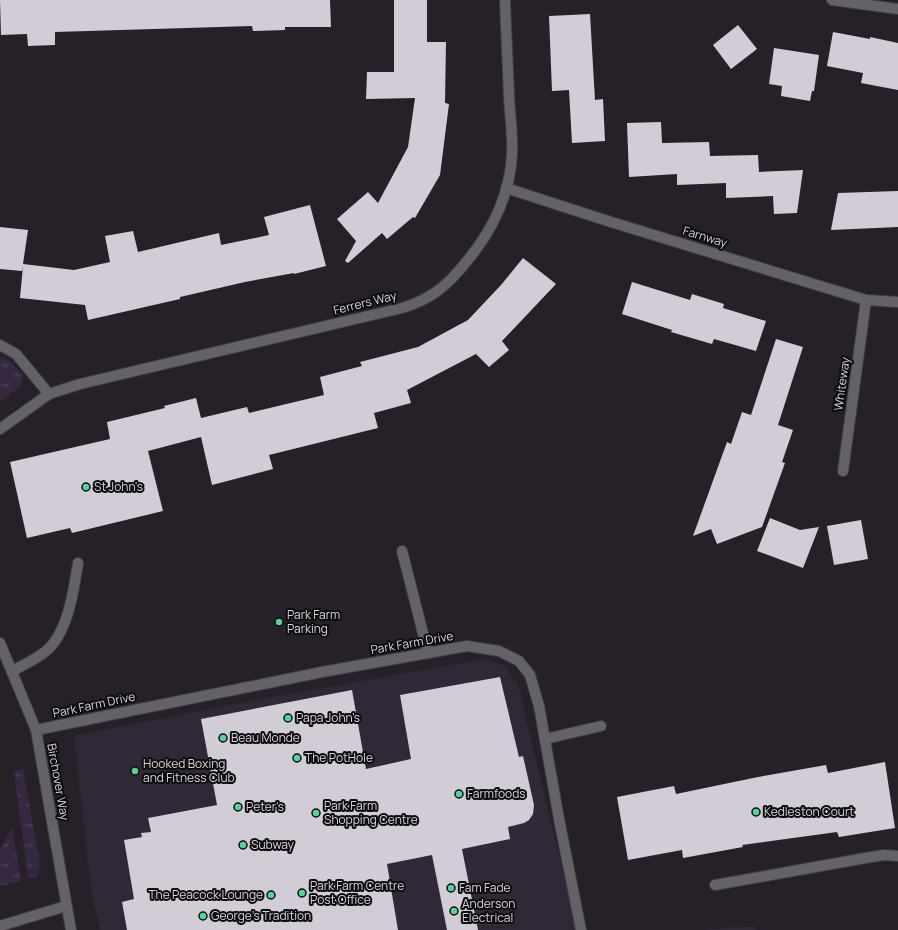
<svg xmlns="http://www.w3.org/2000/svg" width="898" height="930" font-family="Manrope,sans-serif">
<defs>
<pattern id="grass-tufts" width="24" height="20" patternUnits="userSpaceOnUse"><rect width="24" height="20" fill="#372842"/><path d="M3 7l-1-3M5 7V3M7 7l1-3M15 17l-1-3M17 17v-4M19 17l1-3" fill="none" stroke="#53465d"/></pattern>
</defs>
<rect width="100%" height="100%" fill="#262129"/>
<!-- built -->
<g fill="#302836">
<polygon points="484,659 505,666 518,685 577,930 100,930 91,890 74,736 235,704"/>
<polygon points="755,926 756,930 701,930"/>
</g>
<!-- grass -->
<g fill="url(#grass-tufts)">
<polygon points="0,357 9,361 22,374 21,386 0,402"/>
<polygon points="23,769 40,864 37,878 28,878 14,771"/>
<polygon points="12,827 21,881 0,886 0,851"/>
</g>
<!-- building -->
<g fill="#d2ccd7">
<polygon points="0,0 330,0 331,27 285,27 285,30 253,31 252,26 55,32 55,45 28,46 27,34 1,35"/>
<polygon points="394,0 427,0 427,42 446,42 445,103 449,104 440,175 415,218 413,217 387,239 382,233 348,263 345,261 356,241 337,219 368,192 378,203 408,147 415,98 366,99 367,72 394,72"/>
<polygon points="590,14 595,100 603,99 605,141 572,143 569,90 552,91 549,16"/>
<polygon points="738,25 757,49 731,69 713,45"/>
<polygon points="833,32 870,39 870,37 898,43 898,90 861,83 863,73 827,66"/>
<polygon points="774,48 819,55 814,91 812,91 810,101 781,96 782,86 769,84"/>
<polygon points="661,122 662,143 709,142 710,156 758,155 759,172 803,170 797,213 774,214 773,196 726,198 726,183 677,185 677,174 629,177 627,123"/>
<polygon points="898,191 898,227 831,230 838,193"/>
<polygon points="310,205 326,266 294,274 294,273 245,282 180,297 180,299 88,320 85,305 20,298 23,266 22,271 0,269 0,227 28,230 23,264 74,270 110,262 105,236 133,231 138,252 219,233 221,245 269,235 264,217"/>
<polygon points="523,258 556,284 502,341 509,350 489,367 476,354 407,390 411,403 374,413 378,428 269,455 273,469 212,485 201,437 148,451 163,511 72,533 70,528 27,538 10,462 110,439 107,422 165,408 164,406 196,398 201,418 247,407 249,413 324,395 320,377 362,366 360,362 418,347 468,320 501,285"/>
<polygon points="632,282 690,300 692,294 724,304 723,308 766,321 756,351 714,339 712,344 671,332 672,330 622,314"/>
<polygon points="776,339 803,347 778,425 793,430 782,462 785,463 762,527 717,544 711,529 693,536 727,442 731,444 742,412 751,415"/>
<polygon points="770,518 800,530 819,527 803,568 757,551"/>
<polygon points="861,520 868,559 834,565 827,526"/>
<polygon points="500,677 519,757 523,756 534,805 533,814 529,820 524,823 508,827 510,839 462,849 478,930 447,930 432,855 387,864 398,930 127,930 122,902 134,899 124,840 142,837 141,833 151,832 148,818 217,805 201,719 352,690 366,769 411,759 400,695"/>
<polygon points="885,762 895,828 839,837 837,832 742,845 743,847 683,858 682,850 628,860 617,797 674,786 676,794 758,777 826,765 828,773"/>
</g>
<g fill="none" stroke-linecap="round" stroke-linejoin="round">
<defs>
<g id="minor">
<polyline points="832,0 898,9"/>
<polyline points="506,188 611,222 866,300 898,302"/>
<polyline points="0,345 16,354 49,394"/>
<path d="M0 429 49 394 80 384 402 308C432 299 448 285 467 261 492 231 510 194 512 154 513 135 510 116 509 97 508 65 506 32 505 0"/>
<polyline points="843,471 866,300"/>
<polyline points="402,551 428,653"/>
<polyline points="0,643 36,730 71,930"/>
<path d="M12 671C23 665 37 659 46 651 68 633 74 589 78 563"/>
<polyline points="36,730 322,672 467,646 499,651 519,661 530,675 539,706 559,819 581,930"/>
<polyline points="545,739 601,726"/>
<polyline points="715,885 871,857 884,855 898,856"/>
<polyline points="0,926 66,906"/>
</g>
</defs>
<!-- minor casing -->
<use href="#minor" stroke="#433e45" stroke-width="12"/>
<!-- minor -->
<use href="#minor" stroke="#646266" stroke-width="10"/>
</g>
<!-- markers -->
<g fill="#52d397" stroke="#0e0c0f" stroke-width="1.5">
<circle cx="86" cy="487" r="4"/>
<circle cx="279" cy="622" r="4"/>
<circle cx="288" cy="718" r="4"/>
<circle cx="223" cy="738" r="4"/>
<circle cx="297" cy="758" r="4"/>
<circle cx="135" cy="771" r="4"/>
<circle cx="459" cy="794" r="4"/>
<circle cx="238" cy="807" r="4"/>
<circle cx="756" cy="812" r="4"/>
<circle cx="316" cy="813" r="4"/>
<circle cx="243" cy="845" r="4"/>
<circle cx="451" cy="888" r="4"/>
<circle cx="302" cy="893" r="4"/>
<circle cx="271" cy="895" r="4"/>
<circle cx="454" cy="911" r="4"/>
<circle cx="203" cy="916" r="4"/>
</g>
<g text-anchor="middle" stroke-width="4" stroke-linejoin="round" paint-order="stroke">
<!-- street labels -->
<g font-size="12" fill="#d9d6db" stroke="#0e0c0f">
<text transform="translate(705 237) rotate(17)" y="4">Farnway</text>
<text transform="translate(365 303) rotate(-14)" y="4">Ferrers Way</text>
<text transform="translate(842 384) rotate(-82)" y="4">Whiteway</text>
<text transform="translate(412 643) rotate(-10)" y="4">Park Farm Drive</text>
<text transform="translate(94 705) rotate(-12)" y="4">Park Farm Drive</text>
<text transform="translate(58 782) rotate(80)" y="4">Birchover Way</text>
</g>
<!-- poi labels -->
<g font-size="12" fill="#d9d6db" stroke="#0e0c0f" text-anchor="start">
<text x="94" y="491">St John's</text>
<text x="287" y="619">Park Farm<tspan x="287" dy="14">Parking</tspan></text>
<text x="296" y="722">Papa John's</text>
<text x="231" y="742">Beau Monde</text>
<text x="305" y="762">The PotHole</text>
<text x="143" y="768">Hooked Boxing<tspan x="143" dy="14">and Fitness Club</tspan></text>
<text x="467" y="798">Farmfoods</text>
<text x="324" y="810">Park Farm<tspan x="324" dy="14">Shopping Centre</tspan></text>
<text x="246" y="811">Peter's</text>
<text x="764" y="816">Kedleston Court</text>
<text x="251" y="849">Subway</text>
<text x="310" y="890">Park Farm Centre<tspan x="310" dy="14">Post Office</tspan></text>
<text x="459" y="892">Fam Fade</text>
<text x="263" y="899" text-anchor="end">The Peacock Lounge</text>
<text x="462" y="908">Anderson<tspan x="462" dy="14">Electrical</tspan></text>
<text x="211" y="920">George's Tradition</text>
</g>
</g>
</svg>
